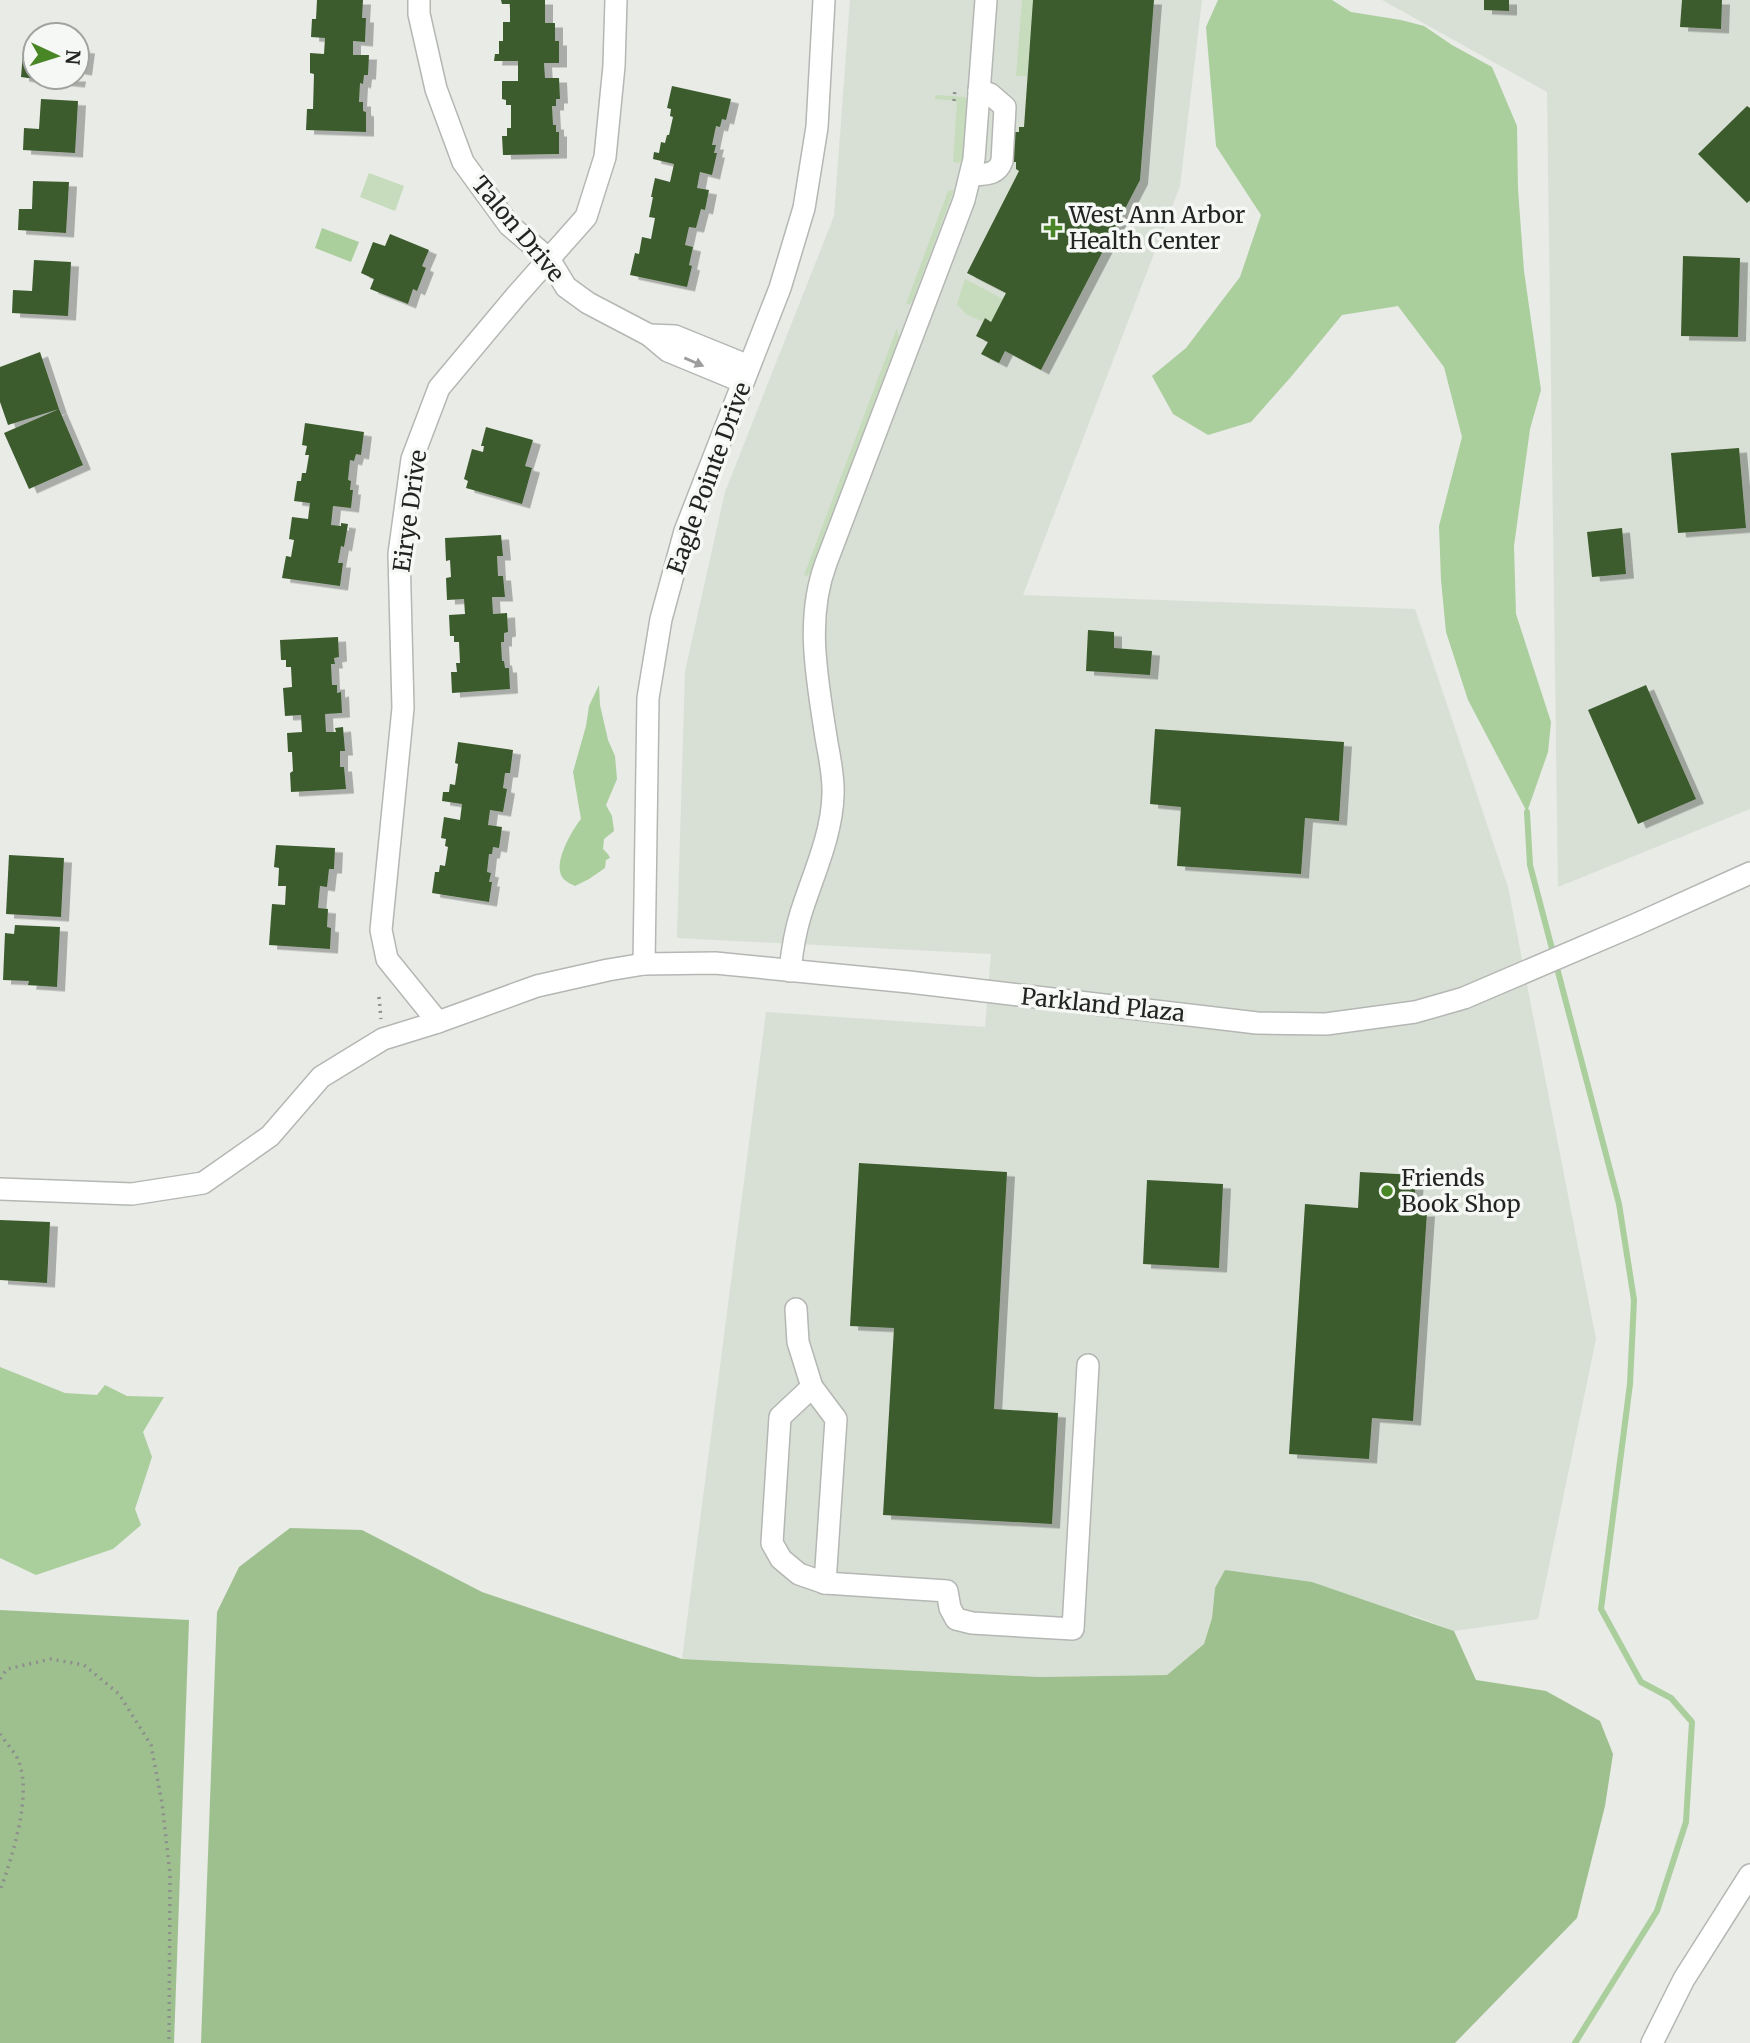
<svg xmlns="http://www.w3.org/2000/svg" width="1750" height="2043" font-family="Merriweather,serif">
<defs>
<filter id="shadow"><feDropShadow dx="8" dy="4.5" stdDeviation="0" flood-color="#0004"/></filter>
</defs>
<rect width="100%" height="100%" fill="#e8ebe6"/>
<!-- built -->
<g fill="#d8e0d5">
<polygon points="850,0 1202,0 1180,186 1023,595 1415,609 1508,887 1596,1339 1538,1619 1454,1631 1415,1616 1215,1588 1212,1618 1204,1644 1167,1675 1039,1677 682,1659 766,1012 985,1027 991,954 677,938 685,671 725,492 834,216"/>
<polygon points="1382,0 1750,0 1750,809 1558,887 1547,92"/>
</g>
<!-- green -->
<g fill="#c6dcbd">
<polygon points="1022,0 1033,0 1027,76 1016,76"/>
<polygon points="938,95 964,97 967,99 963,160 958,163 953,162 957,101 935,99 935,96"/>
<polygon points="369,173 404,186 395,211 360,197"/>
<polygon points="954,190 913,300 910,304 906,304 948,191"/>
<polygon points="965,279 1003,299 990,325 966,314 957,304"/>
<polygon points="897,328 899,338 810,573 806,576 804,575"/>
</g>
<!-- forest -->
<g fill="#9ec08f">
<polygon points="290,1528 362,1530 482,1592 682,1659 1039,1677 1167,1675 1204,1644 1212,1618 1215,1588 1225,1570 1312,1582 1454,1631 1476,1680 1546,1691 1600,1721 1613,1754 1605,1806 1577,1918 1455,2043 201,2043 217,1612 239,1567"/>
<polygon points="0,1610 189,1620 174,2043 0,2043"/>
</g>
<!-- water -->
<g fill="#abce9d">
<polygon points="1218,0 1332,0 1351,12 1401,20 1424,26 1452,45 1492,67 1517,126 1518,189 1524,271 1541,390 1530,429 1514,546 1516,614 1551,722 1548,752 1527,812 1468,700 1446,632 1441,580 1439,526 1462,437 1444,367 1398,306 1342,315 1290,378 1251,422 1208,435 1173,414 1152,376 1186,348 1240,277 1261,215 1216,146 1206,27"/>
<polygon points="322,228 359,242 351,262 315,248"/>
<path d="M599 685 600 705 608 740 615 756 617 779 606 805 612 816 614 831 604 839 603 849 608 854 610 858 606 860 605 868 589 879 575 886C569 883 561 880 560 871 557 857 572 830 581 819L573 772 586 726 589 706Z"/>
<polygon points="0,1367 65,1393 97,1395 105,1385 127,1396 164,1397 143,1432 152,1457 135,1509 141,1525 113,1549 36,1575 0,1558"/>
</g>
<g fill="none" stroke-linecap="round" stroke-linejoin="round">
<!-- stream -->
<polyline stroke="#abce9d" stroke-width="6" points="1527,812 1530,865 1619,1204 1634,1300 1630,1384 1601,1609 1641,1682 1671,1698 1692,1722 1686,1822 1657,1911 1575,2043"/>
</g>
<!-- building -->
<g fill="#3d5b2f" filter="url(#shadow)">
<polygon points="317,0 363,0 362,18 366,18 365,42 353,41 353,55 369,55 368,75 364,75 363,84 360,83 359,102 363,102 363,111 366,112 366,132 306,130 307,109 313,109 314,74 310,73 310,53 324,54 325,38 311,37 312,19 316,19"/>
<polygon points="501,0 545,0 545,23 555,23 555,41 559,41 559,63 544,63 545,78 559,78 560,99 556,99 556,106 552,106 553,125 556,125 556,132 559,132 559,154 503,155 502,136 507,136 507,128 511,128 511,105 506,105 506,100 502,99 502,81 518,81 518,61 494,61 495,54 499,54 499,41 503,41 503,22 510,22 510,4 502,4"/>
<polygon points="1033,0 1154,0 1140,180 1041,370 1005,351 999,363 981,354 988,342 976,336 985,318 991,322 1006,293 967,273 1019,171 1016,169 1016,162 1008,162 1010,132 1019,132 1019,127 1024,127"/>
<polygon points="1484,0 1509,0 1509,11 1484,10"/>
<polygon points="1682,0 1722,0 1721,29 1680,27"/>
<polygon points="40,29 76,33 76,35 39,35"/>
<polygon points="77,48 87,49 84,71 77,70"/>
<polygon points="23,53 35,54 35,79 21,77"/>
<polygon points="37,77 78,77 77,83 37,79"/>
<polygon points="672,86 731,99 726,120 722,119 720,127 716,126 712,145 716,145 714,153 717,153 712,175 700,172 697,188 709,190 705,210 701,209 696,228 689,227 685,245 693,247 689,265 692,266 687,287 630,275 635,253 639,254 642,237 651,239 655,218 649,217 653,197 651,197 655,178 670,182 674,164 653,159 654,152 659,153 661,142 665,143 667,135 669,135 673,117 670,116 671,109 667,108"/>
<polygon points="41,99 78,101 75,153 23,150 24,128 39,129"/>
<polygon points="1747,106 1750,108 1750,200 1747,203 1698,154"/>
<polygon points="33,181 69,182 66,233 18,230 19,209 32,209"/>
<polygon points="390,234 429,250 422,266 426,268 417,291 413,289 408,304 370,289 374,279 361,273 373,242 385,246"/>
<polygon points="1683,256 1740,258 1738,337 1681,336"/>
<polygon points="34,260 71,262 68,316 12,313 13,290 32,291"/>
<polygon points="40,352 59,409 83,465 29,489 4,433 59,409 8,425 0,402 0,367"/>
<polygon points="305,423 364,432 361,455 356,454 354,461 350,460 348,480 351,481 350,490 353,490 351,508 333,506 331,525 341,526 341,523 348,524 344,547 341,546 338,563 343,563 340,586 282,578 286,556 291,557 294,540 289,539 292,517 308,519 310,503 294,501 297,481 301,481 302,473 306,473 309,455 305,455 307,446 302,445"/>
<polygon points="486,427 533,440 525,466 532,468 522,504 466,488 468,481 464,479 472,449 483,452 484,446 481,446"/>
<polygon points="1739,448 1746,528 1678,533 1671,453"/>
<polygon points="1622,528 1626,574 1592,577 1587,532"/>
<polygon points="501,535 503,556 497,556 498,576 503,576 505,597 492,597 493,614 507,613 508,632 504,633 504,642 501,642 502,661 504,661 505,668 509,668 510,689 452,693 451,672 457,672 456,663 460,663 459,642 454,642 454,636 450,636 449,615 465,614 464,599 447,600 446,578 451,577 450,560 446,561 445,538"/>
<polygon points="1088,630 1114,632 1114,648 1152,651 1150,675 1086,671"/>
<polygon points="338,637 339,657 334,658 335,664 331,664 332,685 337,685 337,693 341,692 342,713 325,714 326,732 336,732 335,728 343,727 345,751 340,751 340,767 344,767 346,789 291,792 290,773 293,771 292,752 288,752 287,733 302,732 301,715 285,716 283,688 292,687 291,667 286,667 286,660 281,660 280,640"/>
<polygon points="1646,685 1696,799 1638,824 1588,710"/>
<polygon points="1155,729 1344,742 1339,821 1305,818 1301,874 1177,866 1181,807 1150,804"/>
<polygon points="458,742 513,750 510,773 505,773 503,788 507,789 503,812 490,810 488,825 502,827 499,848 493,847 492,854 489,854 487,872 491,873 489,882 492,882 489,902 432,893 435,872 439,872 440,865 445,866 448,847 445,846 446,839 441,838 444,817 460,820 462,804 442,801 443,792 449,792 450,784 455,785 458,764 455,763"/>
<polygon points="276,845 335,848 334,869 329,869 327,887 320,886 318,908 328,909 327,927 331,928 330,949 269,945 272,904 285,905 286,886 278,886 279,868 274,867"/>
<polygon points="9,855 64,858 61,917 6,914"/>
<polygon points="15,925 60,927 57,987 28,985 29,981 3,980 5,933 14,934"/>
<polygon points="859,1163 1007,1172 994,1409 1058,1413 1052,1524 883,1515 894,1328 850,1326"/>
<polygon points="1360,1172 1416,1175 1414,1212 1427,1212 1413,1421 1372,1418 1369,1459 1289,1454 1305,1204 1358,1208"/>
<polygon points="1147,1180 1223,1184 1219,1268 1143,1264"/>
<polygon points="0,1220 50,1222 47,1283 0,1280"/>
</g>
<g fill="none" stroke-linecap="round" stroke-linejoin="round">
<defs>
<g id="minor">
<polyline points="419,0 419,14 436,89 463,162 509,225 549,259 566,287 588,303 649,335 668,351 743,382"/>
<path d="M971 175C984 174 997 176 1002 161L1005 107 990 94 979 90"/>
<polyline points="649,335 675,336 749,366"/>
<polyline points="644,964 648,698 661,619 685,531 780,288 804,208 817,127 824,0"/>
<path d="M790 971C792 951 795 932 801 913 813 875 832 835 833 795 834 775 829 756 826 737 817 678 805 619 826 563L964 200 974 159 986 0"/>
<polyline points="438,1022 387,959 381,930 403,708 399,554 412,459 439,388 516,296 586,217 605,157 614,66 616,0"/>
<polyline points="0,1189 132,1194 203,1183 270,1136 321,1077 383,1039 438,1022 537,986 608,970 644,964 715,963 909,982 1257,1023 1326,1024 1415,1012 1464,998 1637,924 1750,873"/>
<polyline points="796,1309 798,1342 812,1387 836,1419 825,1583"/>
<polyline points="812,1387 780,1417 772,1543 781,1559 799,1574 825,1583 947,1591 950,1608 956,1619 972,1623 1073,1629 1088,1365"/>
<polyline points="1652,2043 1684,1979 1750,1875"/>
</g>
</defs>
<!-- minor casing -->
<use href="#minor" stroke="#b4b7b3" stroke-width="24"/>
<!-- path -->
<g stroke="#8d8f8c" stroke-width="3.5" stroke-dasharray="2 5" stroke-linecap="butt">
<polyline points="954,101 955,88"/>
<polyline points="379,997 381,1019"/>
<polyline points="0,1679 7,1669 51,1659 84,1665 119,1694 151,1745 162,1803 170,1874 169,2043"/>
<path d="M0 1734C6 1743 15 1752 19 1762 32 1797 12 1857 0 1891"/>
</g>
<!-- minor -->
<use href="#minor" stroke="#fff" stroke-width="21"/>
</g>
<!-- one-way arrows -->
<defs><path id="oneway-solid" d="M-6-.8H1V-3.2L6.5 0L1 3.2V.8H-6Z" transform="scale(1.75)"/></defs>
<use fill="#9c9c9c" href="#oneway-solid" transform="translate(694 362) rotate(23)"/>
<!-- markers -->
<g fill="#498726" stroke="#f5f8f4" stroke-width="2.5">
<path d="M1049.5 217.5h7v7h7v7h-7v7h-7v-7h-7v-7h7z"/>
<circle cx="1387" cy="1191" r="7"/>
</g>
<g text-anchor="middle" stroke-width="7" stroke-linejoin="round" paint-order="stroke">
<!-- poi labels -->
<g font-size="23" fill="#222322" stroke="#f5f8f4" text-anchor="start">
<text x="1069" y="223">West Ann Arbor<tspan x="1069" dy="26">Health Center</tspan></text>
<text x="1401" y="1186">Friends<tspan x="1401" dy="26">Book Shop</tspan></text>
</g>
<!-- street labels -->
<g font-size="23" fill="#222322" stroke="#f5f8f4">
<text transform="translate(518 229) rotate(50)" y="8">Talon Drive</text>
<text transform="translate(709 478) rotate(-70)" y="8">Eagle Pointe Drive</text>
<text transform="translate(410 511) rotate(-82)" y="8">Eirye Drive</text>
<text transform="translate(1103 1005) rotate(6)" y="8">Parkland Plaza</text>
</g>
</g>
<!-- north arrow -->
<g transform="translate(56 56) rotate(94)"><circle r="33" fill="#f5f8f4" stroke="#a1a3a0" stroke-width="2"/>
<path d="M0-5L12 26L0 18L-12 26Z" fill="#498726"/>
<text y="-10" font-size="19" font-weight="bold" text-anchor="middle" fill="#222322">N</text>
</g>
</svg>
